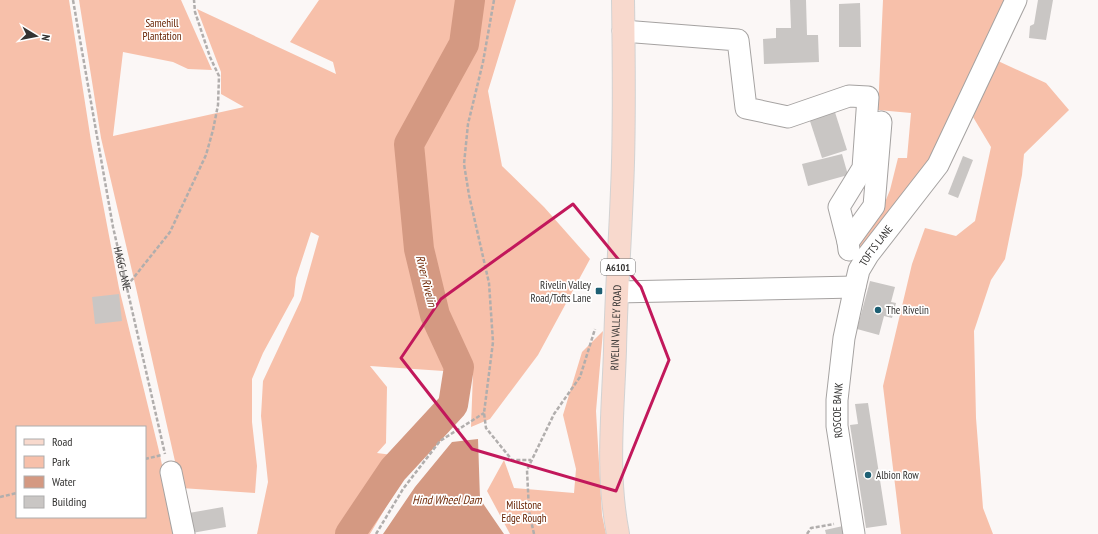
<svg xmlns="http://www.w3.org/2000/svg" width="1098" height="534" font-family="'PT Sans Narrow',sans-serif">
<rect width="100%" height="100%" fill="#fbf7f6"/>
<!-- green -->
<g fill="#f7c0aa" fill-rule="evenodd">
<path d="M0 0H69L91 141 119 288 159 451 177 534H0ZM17 427H145V517H17Z"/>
<polygon points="79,0 181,0 212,70 188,69 173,62 123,52 113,136 244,107 221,94 221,72 197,9 336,74 333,62 290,42 319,0 516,0 488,91 502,166 544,207 590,259 538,355 490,419 471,427 473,373 370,366 387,387 386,443 377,453 415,458 370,534 257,534 268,482 261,416 263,381 301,300 319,236 311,232 296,278 294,296 263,353 252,379 252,422 257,466 255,493 181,488 136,288 101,138"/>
<polygon points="883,0 1008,0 945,140 861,251 855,247 883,207 890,190 898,158 907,158 911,113 878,110"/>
<polygon points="998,61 1046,83 1069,110 1024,154 1022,175 1005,259 991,280 974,331 976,418 983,508 993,534 901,534 883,386 912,264 925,228 956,236 975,221 991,147 973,117"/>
<polygon points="603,331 596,411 602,515 606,534 510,534 487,491 504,460 514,488 574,493 576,469 563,415 582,352"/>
</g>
<!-- water -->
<polygon fill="#d49982" points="478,439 480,499 504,534 383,534 415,487 452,442"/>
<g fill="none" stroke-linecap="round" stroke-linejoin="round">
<!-- river -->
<polyline stroke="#d49982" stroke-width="30" points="350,534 393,470 453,405 459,367 435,315 419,249 409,144 464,44 470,0"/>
</g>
<!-- building -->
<g fill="#c9c6c4">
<polygon points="790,0 806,0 807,35 818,35 819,62 764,64 763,39 776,38 776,28 791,28"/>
<polygon points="1038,0 1053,0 1046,40 1029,38 1030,26 1034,24"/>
<polygon points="860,3 861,47 839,47 839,4"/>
<polygon points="833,106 847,150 822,158 808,115"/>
<polygon points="842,154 848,175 808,186 802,164"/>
<polygon points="963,156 973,160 958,198 948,194"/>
<polygon points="870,281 895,287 891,302 896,303 892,318 884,316 879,335 857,329"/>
<polygon points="119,294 122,321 95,324 92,297"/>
<polygon points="868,403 887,525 866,528 850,425 858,424 855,404"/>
<polygon points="223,507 226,527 192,533 189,513"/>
<polygon points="843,526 844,534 826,534 825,530"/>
</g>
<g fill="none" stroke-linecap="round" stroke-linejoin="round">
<defs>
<g id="minor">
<polyline points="623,31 738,40 746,108 788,117 849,96 868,97 863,168 839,207 848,242"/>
<polyline points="849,250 848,242 874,206 881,122"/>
<polyline points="617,292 855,287"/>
<polyline points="171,472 184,534"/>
<path id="s2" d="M854 534 837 426V400L844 338 855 287 859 270 868 255 938 165 1016 0"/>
</g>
<g id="major">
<path id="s3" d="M618 534C606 473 613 412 615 350 616 297 620 244 622 190 625 127 624 64 623 0"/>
</g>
</defs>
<!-- minor casing -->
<use href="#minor" stroke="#a5a2a1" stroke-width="23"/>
<!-- major casing -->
<use href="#major" stroke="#d2d2d2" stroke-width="24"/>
<!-- path -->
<g stroke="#b1aead" stroke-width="2.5" stroke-dasharray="4 2" stroke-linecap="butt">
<path id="s1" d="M73 0 113 227 165 454"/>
<polyline points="494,0 483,62 468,124 464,164 469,195 489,283 493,342 484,413 486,428 512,460 531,460"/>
<polyline points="127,286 170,232 206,155 213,130 218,105 219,76 210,57 195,12 194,0"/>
<polyline points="145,459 162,455"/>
<polyline points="0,497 17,493"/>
<polyline points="376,534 403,489 440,441 484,413"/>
<polyline points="534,534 529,511 527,470 554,414 580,377 595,329"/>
<polyline points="807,534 811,528 834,524"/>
</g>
<!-- minor -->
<use href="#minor" stroke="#fff" stroke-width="21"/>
<!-- major -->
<use href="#major" stroke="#f8d9cd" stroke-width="22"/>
</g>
<!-- marked area -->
<path fill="none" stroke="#c2185b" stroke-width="3" stroke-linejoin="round" d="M573 204 641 287 669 360 616 491 472 449 401 358 441 299Z"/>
<!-- markers -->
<g fill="#1d5f73" stroke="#fff" stroke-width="1.5">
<rect x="595" y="287" width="8" height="8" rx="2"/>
<circle cx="878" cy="310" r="4"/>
<circle cx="868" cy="475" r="4"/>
</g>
<g text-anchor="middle" stroke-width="3.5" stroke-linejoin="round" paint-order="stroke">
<!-- shield labels -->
<rect fill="#fff" stroke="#717070" stroke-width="1" x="601" y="259" width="34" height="16" rx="3"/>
<g font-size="10" font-weight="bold" fill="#343332">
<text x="618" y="271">A6101</text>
</g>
<!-- park labels -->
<g font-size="11" fill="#662100" stroke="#fff">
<text x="162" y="27">Samehill<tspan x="162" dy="13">Plantation</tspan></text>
<text x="524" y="509">Millstone<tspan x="524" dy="13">Edge Rough</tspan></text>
</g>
<!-- street labels -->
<g font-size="11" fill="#343332" stroke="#fff">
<text dy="4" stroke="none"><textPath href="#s2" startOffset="297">TOFTS LANE</textPath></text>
<text dy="4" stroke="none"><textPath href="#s1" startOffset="273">HAGG LANE</textPath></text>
<text dy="4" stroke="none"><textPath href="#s3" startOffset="207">RIVELIN VALLEY ROAD</textPath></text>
<text dy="4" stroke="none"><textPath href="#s2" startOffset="125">ROSCOE BANK</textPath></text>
</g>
<!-- poi labels -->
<g font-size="11" fill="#343332" stroke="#fff" text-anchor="start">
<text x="591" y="289" text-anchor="end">Rivelin Valley<tspan x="591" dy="13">Road/Tofts Lane</tspan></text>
<text x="886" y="314">The Rivelin</text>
<text x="876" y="479">Albion Row</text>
</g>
<!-- water labels -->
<g font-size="12" font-style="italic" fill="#742e0c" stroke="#fff">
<text transform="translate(426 281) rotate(76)" y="4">River Rivelin</text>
<text x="447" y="504">Hind Wheel Dam</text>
</g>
</g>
<!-- legend -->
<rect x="16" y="426" width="130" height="92" fill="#ffffff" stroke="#aeadad"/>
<rect x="24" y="439" width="20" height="6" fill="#f8d9cd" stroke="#aeadad"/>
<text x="52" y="446" font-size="12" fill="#343332">Road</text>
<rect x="24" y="456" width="20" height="12" fill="#f7c0aa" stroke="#aeadad"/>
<text x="52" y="466" font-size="12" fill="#343332">Park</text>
<rect x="24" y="476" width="20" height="12" fill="#d49982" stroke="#aeadad"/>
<text x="52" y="486" font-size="12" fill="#343332">Water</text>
<rect x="24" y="496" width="20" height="12" fill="#c9c6c4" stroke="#aeadad"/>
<text x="52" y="506" font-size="12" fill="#343332">Building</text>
<!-- north arrow -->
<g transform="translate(36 36) rotate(100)" stroke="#ffffff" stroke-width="3" paint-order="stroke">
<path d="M0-3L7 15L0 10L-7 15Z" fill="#343332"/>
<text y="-6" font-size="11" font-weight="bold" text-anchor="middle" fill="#343332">N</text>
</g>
</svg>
